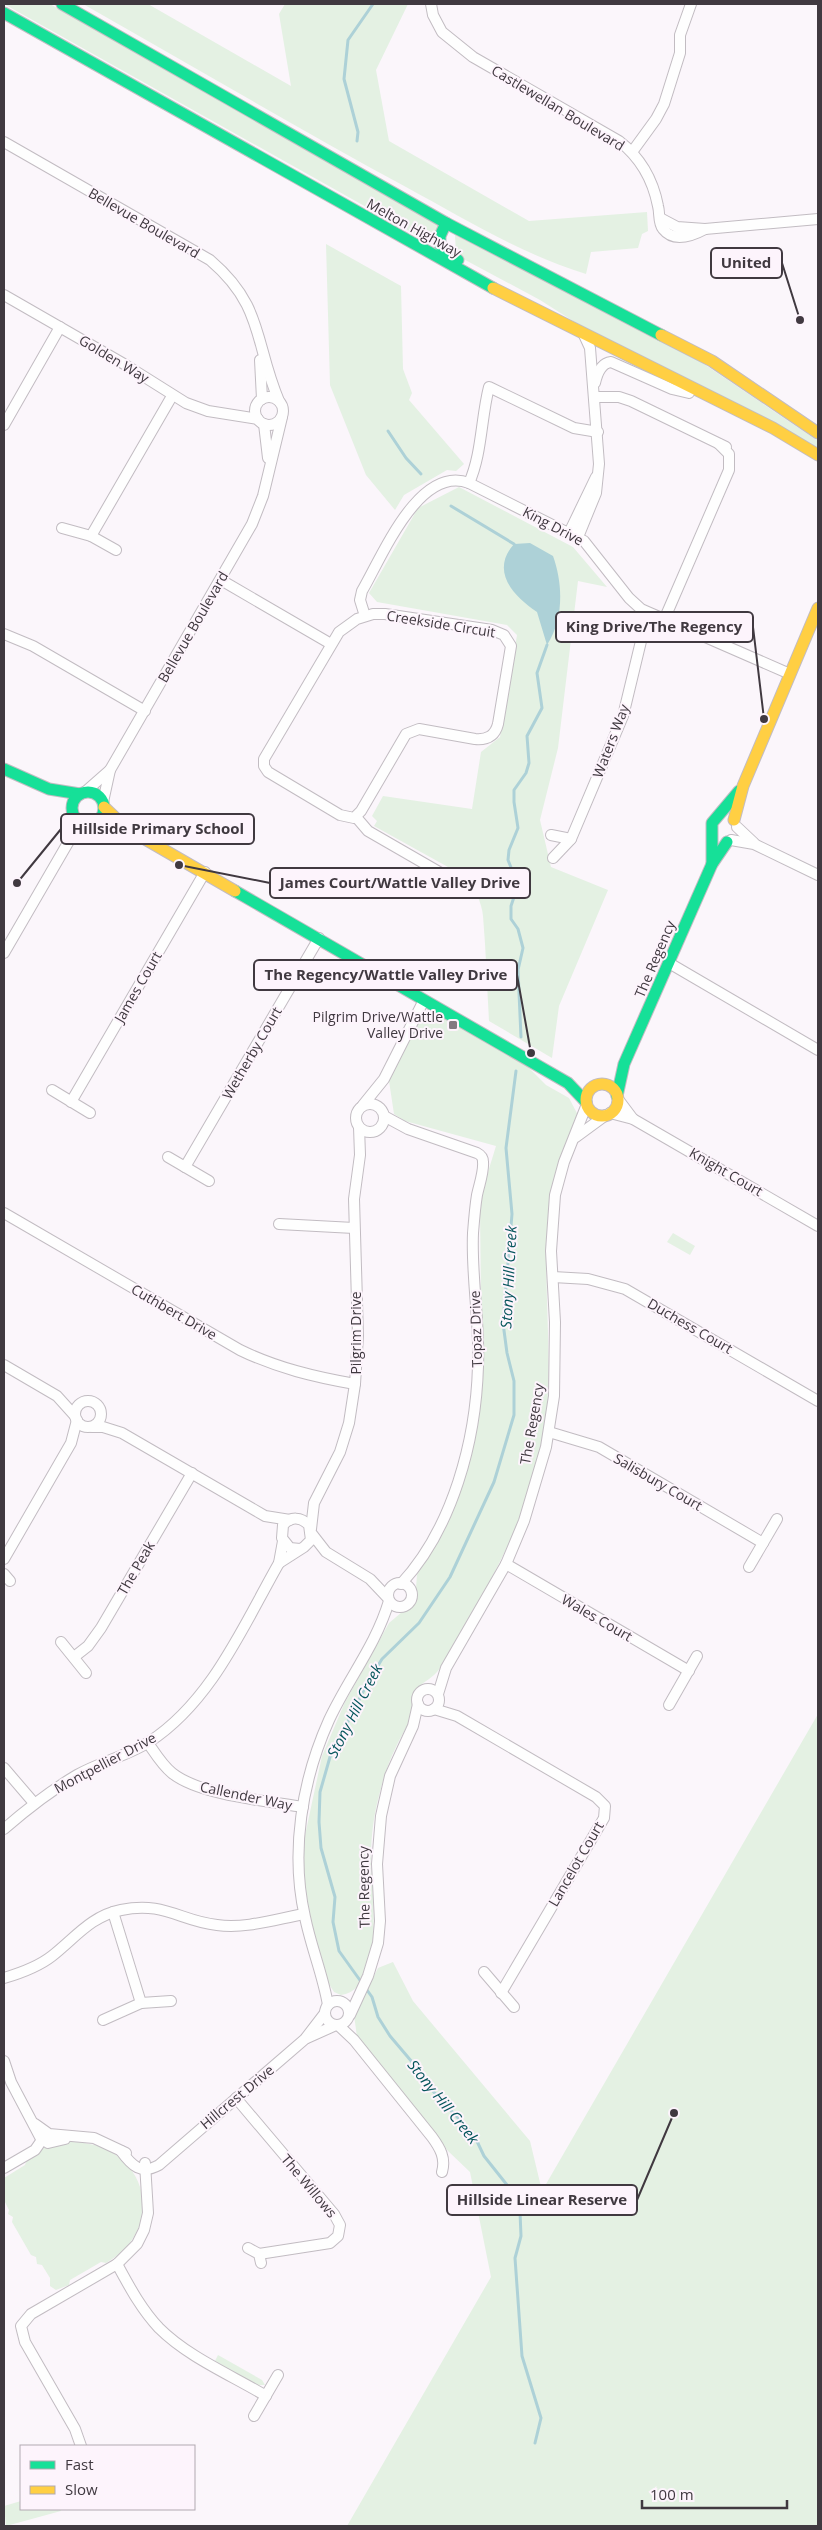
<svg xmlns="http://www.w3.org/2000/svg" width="822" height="2530" font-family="'Open Sans',sans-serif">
<rect width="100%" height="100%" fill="#fbf6fb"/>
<g fill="#e4f1e3">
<path d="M4,4H50L439,226L434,245Z"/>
<path d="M83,4H148L291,86L279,14L285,4H408L376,70L389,141L529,221L647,212L648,231L642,234L638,248L591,252L586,274C521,254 465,219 406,187C297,128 191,65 83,4Z"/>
<path d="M455,235L701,362L818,441V450L581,326L540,300L456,255Z"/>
<path d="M326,244L401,286L403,369L412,393L409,400L464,464L456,471L447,470L404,495L395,510L366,475L330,385Z"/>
<path d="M459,487L573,547L607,587L578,581L558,748L540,820L551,867L608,890L559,1006L552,1058L489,1021C487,986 486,951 483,916C482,901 471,886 473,872L467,868L457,872L374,826L377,821L372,816L383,796L472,809L481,752L500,737L517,635L507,625L377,602L369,593L418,508Z"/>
<path d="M427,1011H438L520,1059L546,1085L569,1098L579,1117C567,1141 556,1165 551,1192C538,1276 558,1362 542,1446C530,1507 501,1562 471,1616C461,1634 451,1656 437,1672C431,1679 421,1683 416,1690C410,1698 414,1709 411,1718C407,1728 400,1737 396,1747C389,1761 384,1776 380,1792C374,1813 371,1835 371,1857C371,1887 387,1989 341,1995L334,1992L329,1984L313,1938L304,1889V1840L322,1756L345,1702L389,1623L415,1601L417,1575L451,1510L478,1416L482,1386L480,1212L484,1185L496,1146L405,1121L394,1114L389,1081L420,1017Z"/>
<path d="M673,1233L695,1246L690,1255L667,1242Z"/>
<path d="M818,1714V2526H347L491,2277L470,2172L448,2151L357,2037L354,2015L378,1968L393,1962L413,2001L530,2141L542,2191Z"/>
<path d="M70,2142C145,2141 171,2226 106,2263L101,2262L70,2280L69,2285L56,2290L50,2286V2278L42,2265L37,2264L36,2257L31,2255L12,2222L13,2217L8,2214L9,2210L4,2200V2178L25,2165C30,2148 55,2145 70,2142Z"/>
<path d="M218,2355L262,2380L265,2385H255L215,2361Z"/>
<path d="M21,2501V2509H60L61,2511L6,2526L4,2506Z"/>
</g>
<path fill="#add1d7" d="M530,543L553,556C563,584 564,619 547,645L537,612C513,596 490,571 514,544Z"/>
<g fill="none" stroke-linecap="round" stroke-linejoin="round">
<g stroke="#add1d7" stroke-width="3">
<path d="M357,141L358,132L344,79L348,40L373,4"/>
<path d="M388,431L406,458L421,474"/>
<path d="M451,506L514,544"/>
<path d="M521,1037L518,970L523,948L518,929L511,919V906L518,885L508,860L509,850L518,828L514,802V790L526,773L529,763L527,736L542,708L537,673L547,645"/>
<path d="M516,1071L506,1148L512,1214L503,1323L507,1353L514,1381V1415L494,1482L450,1577L419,1623L382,1659L368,1682L330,1757L320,1792L319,1822L321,1848L335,1897L333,1922L339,1951L372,1997L378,2017L390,2036L418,2069L430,2088L474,2135L484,2156L511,2190L520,2212L521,2236L515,2258L522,2356L541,2418L535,2443"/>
</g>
<defs>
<g id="street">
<path d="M431,4L433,15L442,32L473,57L619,141C641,158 653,180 658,206C660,213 658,223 663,229C674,243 692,236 705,229"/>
<path d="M4,142L210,260C264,306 254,342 279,401"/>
<path d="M632,152L656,119L664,104L680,53V35L691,4"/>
<path d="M660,218L677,227L705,229L818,219"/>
<path d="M4,295L124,364L186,403L208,411L258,419"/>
<path d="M260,360L262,399"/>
<path d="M595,383C597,374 601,363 611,362L672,389L689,393"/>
<circle cx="269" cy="411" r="14"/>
<path d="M595,397H619L631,401L726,447"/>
<path d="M264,424L268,458"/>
<path d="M4,425L60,327"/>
<path d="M469,483C482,454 481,418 489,387L574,428L598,432"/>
<path d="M62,528L91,536"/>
<path d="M569,533L596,477"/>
<path d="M578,537L596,493L599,464L590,348L584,335"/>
<path d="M116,550L91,536L172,396"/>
<path d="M221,580L331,644"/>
<path d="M373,614H385L492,630L504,635L511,646L498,724C495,736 487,740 475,739L419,729L406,734L361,811L354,818L340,815L268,772L264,766V759L339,632L357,619Z"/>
<path d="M365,616L360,600L362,591C382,557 419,464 469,483L584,541L629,598L641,609L790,674"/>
<path d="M664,620L729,470V454L719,444"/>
<path d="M4,634L33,646L145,711"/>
<path d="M85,792L110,770L252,524L263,496L282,417"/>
<path d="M103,802L110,770"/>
<path d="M356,817L368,831L453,880L467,884"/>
<path d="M737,827L754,843"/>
<path d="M551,835L571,839"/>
<path d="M731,840L754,844L818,875"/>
<path d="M69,841L90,825"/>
<path d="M553,858L571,839L623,716L642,637L650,614"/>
<path d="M4,953L69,841L72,814"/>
<path d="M669,963L818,1050"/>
<path d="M52,1090L90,1113"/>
<path d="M618,1099L633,1119"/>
<path d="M71,1102L205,872"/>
<circle cx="370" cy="1118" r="14"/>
<path d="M363,1105L384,1079L424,1000"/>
<path d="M610,1113L633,1119L818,1226"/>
<path d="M384,1116L408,1129L477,1153C481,1155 483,1157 483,1162C484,1172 479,1185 477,1195C475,1207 474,1220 473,1233C471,1277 480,1321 478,1366C476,1440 453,1528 401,1584"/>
<path d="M576,1137L606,1115"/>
<path d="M168,1157L209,1181"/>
<path d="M185,1167L319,938"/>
<path d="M4,1213L240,1350C277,1368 315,1377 355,1384"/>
<path d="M279,1224L354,1228"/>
<path d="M553,1277L588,1279L625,1289L818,1401"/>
<path d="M4,1365L57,1396L75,1416"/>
<circle cx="88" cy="1414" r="13"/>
<path d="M92,1427H103L122,1433L265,1516L290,1520"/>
<path d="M549,1432L599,1447L763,1543"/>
<path d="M311,1529L314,1503L340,1452L349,1423L355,1384L358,1336L354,1199L360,1155L359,1127"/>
<path d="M312,1534L326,1552L370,1579L388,1598"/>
<path d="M4,1559L71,1443L77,1420"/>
<path d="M279,1563L304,1547L311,1540L309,1525C301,1517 291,1516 283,1525L282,1538L290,1548L300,1549"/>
<path d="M506,1564L689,1671"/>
<path d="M749,1567L777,1519"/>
<path d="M4,1574L10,1581"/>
<circle cx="400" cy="1595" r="12"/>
<path d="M61,1642L86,1673"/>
<path d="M74,1657L88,1646L101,1628L192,1473"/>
<circle cx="428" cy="1700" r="11"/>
<path d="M438,1694L446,1668L506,1564L524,1521L546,1447L554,1396L555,1322L551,1251L555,1195L564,1162L587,1104"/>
<path d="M669,1705L697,1656"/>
<path d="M434,1709L457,1716L596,1797L605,1806L604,1818L501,1993"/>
<path d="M148,1743C155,1753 162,1765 172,1773C199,1795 267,1801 303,1807"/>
<path d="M4,1768L34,1803"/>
<path d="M4,1829C27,1809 50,1791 77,1775C100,1762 127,1756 149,1742C212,1701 243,1626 279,1563L283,1541"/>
<path d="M113,1912L141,2003"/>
<path d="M484,1972L514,2007"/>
<path d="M4,1978C21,1973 38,1967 52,1956C75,1938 91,1916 121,1910C164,1901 180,1921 217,1925C246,1929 276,1919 304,1914"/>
<circle cx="337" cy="2013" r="12"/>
<path d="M328,2005C323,1975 311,1947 305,1917C290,1852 302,1780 329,1720C348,1679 376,1645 389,1601"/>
<path d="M350,2015L368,1976L378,1943L380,1921L377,1864L381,1816L390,1776L413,1726L418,1704"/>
<path d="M103,2020L141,2003L171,2001"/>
<path d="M338,2025L354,2040L432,2137C440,2148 446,2158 442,2172"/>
<path d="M307,2038L336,2025"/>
<path d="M4,2061L11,2082L40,2137L48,2143L65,2139"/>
<path d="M236,2098L334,2214L340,2225L338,2236L330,2243L259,2254"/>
<path d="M35,2124L49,2134L94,2138L126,2153"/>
<path d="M121,2151C132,2166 141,2175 159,2165L305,2039L325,2013"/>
<path d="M4,2168L35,2150L46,2134"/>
<path d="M248,2248L259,2254L261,2263"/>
<path d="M117,2264C129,2286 141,2309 159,2328C188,2357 231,2375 266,2396"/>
<path d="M254,2416L278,2375"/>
<path d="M81,2446L75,2429L25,2342L21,2326L31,2314L117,2264L137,2244L144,2230L148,2213L145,2163"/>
</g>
<g id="fast">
<path d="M62,4L446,223L661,335"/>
<path d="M4,13L493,288"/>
<path d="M446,223L440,236V245L446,253L458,260"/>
<path d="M4,769L49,789L80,794"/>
<circle cx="88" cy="808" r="16"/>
<path d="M712,864V823L739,791"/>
<path d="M235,891L568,1083L586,1102"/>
<path d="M617,1096L624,1064L712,864L727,842"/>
</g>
<g id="slow">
<path d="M493,288L773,428L818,455"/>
<path d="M661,335L712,361L818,433"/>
<path d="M104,807L126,828L235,891"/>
<path d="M734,820L743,786L818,608"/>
<circle cx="602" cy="1100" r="16"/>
</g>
</defs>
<use href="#street" stroke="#c2bcc2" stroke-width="12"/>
<use href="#fast" stroke="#c2bcc2" stroke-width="13"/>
<use href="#slow" stroke="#c2bcc2" stroke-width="13"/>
<use href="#street" stroke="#fefefe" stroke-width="10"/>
<use href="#fast" stroke="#16e098" stroke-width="11"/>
<use href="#slow" stroke="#ffcf43" stroke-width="11"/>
</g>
<rect fill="#817b81" stroke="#fdf4fc" stroke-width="2" x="448" y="1020" width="10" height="10" rx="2.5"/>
<g text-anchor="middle" stroke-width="4" stroke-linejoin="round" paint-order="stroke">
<g font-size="14" fill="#403940" stroke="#fdf4fc">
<text transform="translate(558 108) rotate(31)" y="5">Castlewellan Boulevard</text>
<text transform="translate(144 223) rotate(30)" y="5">Bellevue Boulevard</text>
<text transform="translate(414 228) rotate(29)" y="5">Melton Highway</text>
<text transform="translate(114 359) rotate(31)" y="5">Golden Way</text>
<text transform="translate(553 526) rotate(28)" y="5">King Drive</text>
<text transform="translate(441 624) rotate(9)" y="5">Creekside Circuit</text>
<text transform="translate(193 627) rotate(-60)" y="5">Bellevue Boulevard</text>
<text transform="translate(611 741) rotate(-69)" y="5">Waters Way</text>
<text transform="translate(655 959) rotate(-67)" y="5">The Regency</text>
<text transform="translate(138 987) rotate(-60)" y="5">James Court</text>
<text transform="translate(252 1053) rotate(-60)" y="5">Wetherby Court</text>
<text transform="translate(726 1172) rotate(30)" y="5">Knight Court</text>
<text transform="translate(174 1312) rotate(30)" y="5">Cuthbert Drive</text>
<text transform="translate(690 1326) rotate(30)" y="5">Duchess Court</text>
<text transform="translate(476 1329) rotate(-92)" y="5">Topaz Drive</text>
<text transform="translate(356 1333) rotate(-90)" y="5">Pilgrim Drive</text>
<text transform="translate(532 1424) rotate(-80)" y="5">The Regency</text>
<text transform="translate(658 1482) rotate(30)" y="5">Salisbury Court</text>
<text transform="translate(136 1568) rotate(-60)" y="5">The Peak</text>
<text transform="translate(597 1618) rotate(30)" y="5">Wales Court</text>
<text transform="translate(105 1763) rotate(-28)" y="5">Montpellier Drive</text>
<text transform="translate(246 1796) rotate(12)" y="5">Callender Way</text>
<text transform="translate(576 1864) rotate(-60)" y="5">Lancelot Court</text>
<text transform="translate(364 1887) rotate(-91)" y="5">The Regency</text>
<text transform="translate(237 2097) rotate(-40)" y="5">Hillcrest Drive</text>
<text transform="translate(309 2186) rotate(50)" y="5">The Willows</text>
</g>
<g font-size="14" fill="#403940" stroke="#fdf4fc" text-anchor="end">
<text x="443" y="1022">Pilgrim Drive/Wattle<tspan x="443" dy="16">Valley Drive</tspan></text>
</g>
<g font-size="15" font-style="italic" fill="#06565c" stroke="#fdf4fc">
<text transform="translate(509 1277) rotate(-87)" y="5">Stony Hill Creek</text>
<text transform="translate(355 1711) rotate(-63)" y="5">Stony Hill Creek</text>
<text transform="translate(443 2102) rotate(51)" y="5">Stony Hill Creek</text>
</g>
</g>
<path fill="none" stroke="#403940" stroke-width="2" d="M800 320L782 263M764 719L753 627M17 883L61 829M179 865L270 883M531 1053L517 975M674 2113L637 2200"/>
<g fill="#403940" stroke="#fdf4fc" stroke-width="2">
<circle cx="800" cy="320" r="5"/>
<circle cx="764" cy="719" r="5"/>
<circle cx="17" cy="883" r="5"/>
<circle cx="179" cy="865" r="5"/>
<circle cx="531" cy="1053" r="5"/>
<circle cx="674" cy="2113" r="5"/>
</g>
<g fill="#fdf4fc" stroke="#403940" stroke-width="2">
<rect x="711" y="248" width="71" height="30" rx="5"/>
<rect x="556" y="612" width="197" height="30" rx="5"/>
<rect x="61" y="814" width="193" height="30" rx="5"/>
<rect x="270" y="868" width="260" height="30" rx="5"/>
<rect x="254" y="960" width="263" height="30" rx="5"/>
<rect x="447" y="2185" width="190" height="30" rx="5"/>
</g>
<g font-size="15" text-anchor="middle" font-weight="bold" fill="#403940">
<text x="746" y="268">United</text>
<text x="654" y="632">King Drive/The Regency</text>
<text x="158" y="834">Hillside Primary School</text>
<text x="400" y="888">James Court/Wattle Valley Drive</text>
<text x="386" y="980">The Regency/Wattle Valley Drive</text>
<text x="542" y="2205">Hillside Linear Reserve</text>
</g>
<rect width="822" height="2530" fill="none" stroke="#403940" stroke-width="10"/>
<rect x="20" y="2445" width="175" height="65" fill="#fdf4fc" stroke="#b1a9b1"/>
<rect x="30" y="2461" width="25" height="8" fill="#16e098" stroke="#b1a9b1"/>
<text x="65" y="2470" font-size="15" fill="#403940">Fast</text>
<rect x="30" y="2486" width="25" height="8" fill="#ffcf43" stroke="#b1a9b1"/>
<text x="65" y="2495" font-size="15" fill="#403940">Slow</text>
<path d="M642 2500v8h145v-8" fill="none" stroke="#403940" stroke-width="2.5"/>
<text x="650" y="2500" font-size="15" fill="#403940" stroke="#fdf4fc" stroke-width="4" paint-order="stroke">100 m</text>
</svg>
